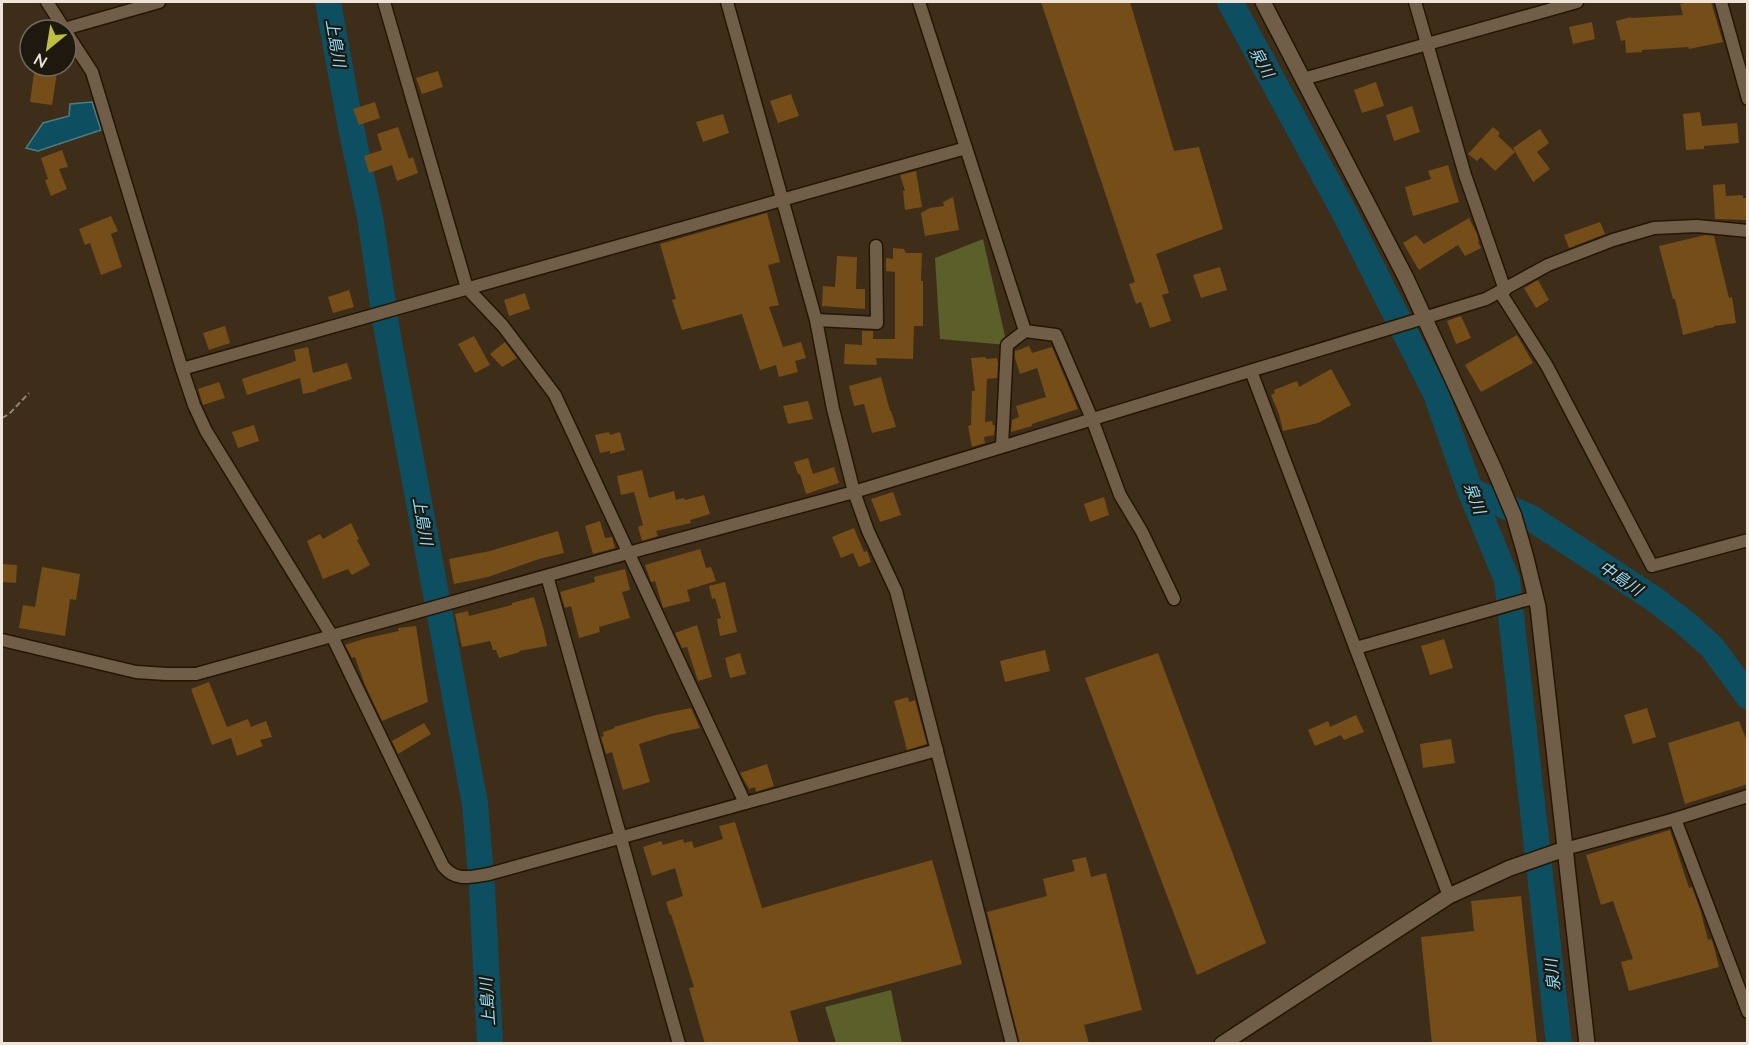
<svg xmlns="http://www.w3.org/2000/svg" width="1749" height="1045" font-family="Lato,'Noto Sans JP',sans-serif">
<rect width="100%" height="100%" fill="#3e2e19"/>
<g fill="#5b5f29">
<path d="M983,239L1007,345L940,339L935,258Z"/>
<path d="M891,990L902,1043H836L825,1007Z"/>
</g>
<path fill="#0d4e61" stroke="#507b85" stroke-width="1.5" d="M92,102L101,130L38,151L26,148L43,123L69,116L70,104Z"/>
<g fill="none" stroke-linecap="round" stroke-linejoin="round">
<g stroke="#0d4e61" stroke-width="26">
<path d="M328,2L350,123L370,217L387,331L475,804L482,888L490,1044"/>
<path d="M1230,2L1342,208L1436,394L1470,490L1507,580L1559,1044"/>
<path d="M1470,490L1531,518L1654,599L1684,622L1712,647L1748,696"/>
</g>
</g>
<g fill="#754d19">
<path d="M1041,2H1130L1174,151L1199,147L1223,229L1156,254L1169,293L1162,295L1171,321L1150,328L1141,302L1136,304L1129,284L1135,282Z"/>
<path d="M1690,2H1711L1723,42L1689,49L1688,47L1642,50V52L1626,53L1625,40L1621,41L1616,21L1631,17V18L1683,15L1680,4Z"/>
<path d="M1592,22L1595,39L1573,44L1569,27Z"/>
<path d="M35,66H58L52,105L30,102Z"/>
<path d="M438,71L443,87L422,94L416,78Z"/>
<path d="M1376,82L1384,106L1362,113L1354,90Z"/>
<path d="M791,94L799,116L778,123L770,101Z"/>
<path d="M375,102L380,118L359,125L353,109Z"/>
<path d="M1412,106L1420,132L1394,141L1386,115Z"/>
<path d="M1700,112L1702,126L1737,123L1739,143L1704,146V149L1686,150L1683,114Z"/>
<path d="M723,114L729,133L703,142L696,122Z"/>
<path d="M398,127L409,159L413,157L418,173L397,181L392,165L369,173L364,156L382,150L377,134Z"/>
<path d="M1493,127L1500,133L1498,136L1515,152L1495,171L1481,157L1477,161L1468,154Z"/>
<path d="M1540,129L1549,143L1537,152L1550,169L1533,182L1513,148Z"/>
<path d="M62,150L68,167L59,169L67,189L51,196L45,180L48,179L41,158Z"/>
<path d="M1448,165L1459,202L1413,216L1405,187L1431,179L1428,171Z"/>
<path d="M916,171L922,207L905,210L903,191H905L900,175Z"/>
<path d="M1725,184L1726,196L1743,195V198H1748V220L1715,219L1713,185Z"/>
<path d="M953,197L959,230L925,236L921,213L930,208L944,206L943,202Z"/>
<path d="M767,213L780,262L768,265L779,305L769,307L783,347L801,342L806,358L795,361L798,372L779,377L776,365L760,370L742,314L682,330L672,300L676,299L660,244Z"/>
<path d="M111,216L118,231L111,234L122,267L101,275L90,243L85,245L79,229Z"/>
<path d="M1469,218L1477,234L1479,241L1478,242L1481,248L1465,256L1458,245L1419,270L1403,243L1416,235L1424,244Z"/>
<path d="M1600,222L1605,234L1569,248L1564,235Z"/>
<path d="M1705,235L1714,236L1729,298L1732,297L1736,323L1714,326V327L1683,335L1675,299H1673L1659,246Z"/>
<path d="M893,248L904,249L906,253H922L921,281H923V326H914L913,359L876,358L877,365L844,364L845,344L862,345V331H873V339H895V272L886,271V258L893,259Z"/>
<path d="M837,256L857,257L856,289H865V309L822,306L823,286L835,287Z"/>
<path d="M1220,267L1227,290L1201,298L1193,275Z"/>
<path d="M1538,280L1549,300L1536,308L1524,288Z"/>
<path d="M349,290L354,307L333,313L328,297Z"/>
<path d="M525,293L530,309L509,316L504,300Z"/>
<path d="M1461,316L1471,338L1456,344L1447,321Z"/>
<path d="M225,326L230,343L209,350L203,333Z"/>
<path d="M1517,335L1533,363L1481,392L1465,365Z"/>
<path d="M474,336L490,365L475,373L458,344Z"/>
<path d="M505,342L517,358L502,367L490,354Z"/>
<path d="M1029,346L1032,353L1052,347L1078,409L1032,424V426L1011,432L1012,420L1019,417L1016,406L1046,397L1037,368L1020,374L1015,358V351Z"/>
<path d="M308,347L313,373L347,363L352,379L316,390L317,391L303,394L300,378L247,395L242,379L296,361L294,350Z"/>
<path d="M985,357L987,359L997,358L998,364L997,378L987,379L985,422L992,421L993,425H995L994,435L984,437L985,443L972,447L968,426L971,425L972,391H975L971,358Z"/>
<path d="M1331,369L1351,405L1318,423L1283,431L1279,414L1271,395L1275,393L1274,390L1297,381L1299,387Z"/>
<path d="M881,377L890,411H891L896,427L872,433L864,404L854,406L849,386Z"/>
<path d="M219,382L225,398L203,405L198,389Z"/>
<path d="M808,401L813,419L788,424L783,406Z"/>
<path d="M254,425L259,441L238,448L232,432Z"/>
<path d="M609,432L610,435L620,432L625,450L610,454V451L600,453L595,435Z"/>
<path d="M808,458L813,474L834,467L839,483L806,494L800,474H798L794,462Z"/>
<path d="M642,470L649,498L674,491L676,500L684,498L685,500L704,495L710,514L690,520L691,523L656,531L658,536L642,541L638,527L643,525L634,492L621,495L617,476Z"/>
<path d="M893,492L901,515L880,522L871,499Z"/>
<path d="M1104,497L1109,515L1090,522L1084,504Z"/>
<path d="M600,521L605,538L612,537L615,548L593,554L585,526Z"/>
<path d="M351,523L359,539L357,540L370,565L352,575L348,569L323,579L307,541L320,534L323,539Z"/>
<path d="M854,528L864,552L867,551L871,562L859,567L853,553L841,558L832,537Z"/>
<path d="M558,531L564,553L539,559L488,577L454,584L449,559L490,551Z"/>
<path d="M700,549L706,568L711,567L716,581L687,590L690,601L663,608L655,581L651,582L645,565Z"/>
<path d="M2,564L17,565L16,583L2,582Z"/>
<path d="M42,567L80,574L76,600L70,599L65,636L19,628L23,605L35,607Z"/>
<path d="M625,569L630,590L622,592L630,618L599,627L600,632L579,638L571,606L565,608L560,592L595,582L594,577Z"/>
<path d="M725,582L737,632L720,636L717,619L721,618L715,598L712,599L709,586Z"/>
<path d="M534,597L544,631L547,646L519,651L520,652L499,658L496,650H493L490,641L462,647L455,614L468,611L469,616L512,605V603Z"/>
<path d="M697,625L712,677L698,681L687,647L682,648L675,633Z"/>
<path d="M416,626L428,702L382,721L365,685L355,657L352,658L345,645L363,639L399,631L398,628Z"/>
<path d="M1444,639L1453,668L1430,675L1421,646Z"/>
<path d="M1045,650L1050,671L1005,682L1000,661Z"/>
<path d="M740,653L746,674L730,678L725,658Z"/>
<path d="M1158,653L1266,943L1197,975L1085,678Z"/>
<path d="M209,682L227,727L248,719L251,727L266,721L272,737L260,740L263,746L237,756L231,738L212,745L191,689Z"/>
<path d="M908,697L909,702L915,700L927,744L907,750L894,701Z"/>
<path d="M691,708L700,728L671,734L639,744L650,782L623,790L612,752L606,754L601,737L604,736L603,732L615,728L614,727L656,715Z"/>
<path d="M1647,708L1656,737L1633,744L1624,715Z"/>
<path d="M1356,715L1364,732L1344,740L1341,735L1315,746L1308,730L1328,721L1330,727Z"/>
<path d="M1739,721L1748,744V784L1685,804L1668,743Z"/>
<path d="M424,723L431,734L398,754L392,741Z"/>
<path d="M1451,739L1455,763L1423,768L1420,744Z"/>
<path d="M767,764L774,786L756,792L755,787L749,789L740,773Z"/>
<path d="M735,822L762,908L932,860L962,964L790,1011L799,1044H705L689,988L694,987L671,914L670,915L666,902L683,896L675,868L652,876L643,847L661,841L663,845L683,839L684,843L692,841L694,848L723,839L719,826Z"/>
<path d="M1670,830L1689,888L1692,887L1700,909L1708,940L1711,939L1713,943L1719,967L1629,991L1621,962L1633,959L1613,901L1601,905L1586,855Z"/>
<path d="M1086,857L1091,877L1106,873L1142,1010L1084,1025L1089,1044H1020L987,912L1047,896L1043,879L1075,871L1072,860Z"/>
<path d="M1521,896L1537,1044H1432L1421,937L1474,931L1471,901Z"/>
</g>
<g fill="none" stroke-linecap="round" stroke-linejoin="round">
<defs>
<g id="minor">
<path d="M47,2L65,30"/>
<path d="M384,2L467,288L503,326L555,395L745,803"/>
<path d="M727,2L816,320L833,409L854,492L868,531L896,591L1012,1044"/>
<path d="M919,2L1025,331L1056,335L1092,419L1120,495L1142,532L1174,599"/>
<path d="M1415,2L1465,175L1505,290"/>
<path d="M1721,2L1748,99"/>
<path d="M64,29L159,2"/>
<path d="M66,32L92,72L182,369L194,405L206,431L332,636L443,866C456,882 470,877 489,874L937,750"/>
<path d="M1303,79L1577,2"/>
<path d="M1500,292L1547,366L1652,566L1748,540"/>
<path d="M816,320L877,323L876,246"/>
<path d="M182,369L966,148"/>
<path d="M1251,371L1449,896"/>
<path d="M1002,446L1007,345L1025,331"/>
<path d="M547,576L679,1044"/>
<path d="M2,640L136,672L166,674H196L628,553L854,492L1486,299L1548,265L1613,240L1654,228L1697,226L1748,231"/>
<path d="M1356,648L1536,597"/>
<path d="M1675,819L1748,1012"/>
<path d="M1565,849L1675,819L1748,796"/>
</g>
<g id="tertiary">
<path d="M1263,2L1406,278L1495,471L1514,516L1525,554L1538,607L1587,1044"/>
<path d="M1222,1044L1449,896L1510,868L1565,849"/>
</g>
</defs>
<use href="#minor" stroke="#241603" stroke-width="15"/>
<use href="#tertiary" stroke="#241603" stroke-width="18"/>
<path stroke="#918373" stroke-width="2" stroke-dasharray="6 3" stroke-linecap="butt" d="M2,418L9,414L29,393"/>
<use href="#minor" stroke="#705e48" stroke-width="12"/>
<use href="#tertiary" stroke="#705e48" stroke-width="15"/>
</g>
<g text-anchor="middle" stroke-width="4.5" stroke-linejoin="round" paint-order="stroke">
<g font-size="16" font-style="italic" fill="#8adffd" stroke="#1f180f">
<text transform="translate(336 43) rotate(80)" y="6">上島川</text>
<text transform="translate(1262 62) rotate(61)" y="6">泉川</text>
<text transform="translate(1475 498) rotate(69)" y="6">泉川</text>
<text transform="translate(423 521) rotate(80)" y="6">上島川</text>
<text transform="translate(1621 578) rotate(34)" y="6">中島川</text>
<text transform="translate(1552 975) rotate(-96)" y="6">泉川</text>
<text transform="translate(487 1002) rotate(-94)" y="6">上島川</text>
</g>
</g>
<rect width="1749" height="1045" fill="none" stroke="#eee4d8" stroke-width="6"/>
<g transform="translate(48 48) rotate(210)"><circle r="28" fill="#1f180f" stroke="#726a5f" stroke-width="1.5"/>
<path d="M0-4.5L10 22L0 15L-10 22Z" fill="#bebf42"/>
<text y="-9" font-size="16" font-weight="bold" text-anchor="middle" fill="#eee4d8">N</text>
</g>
</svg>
